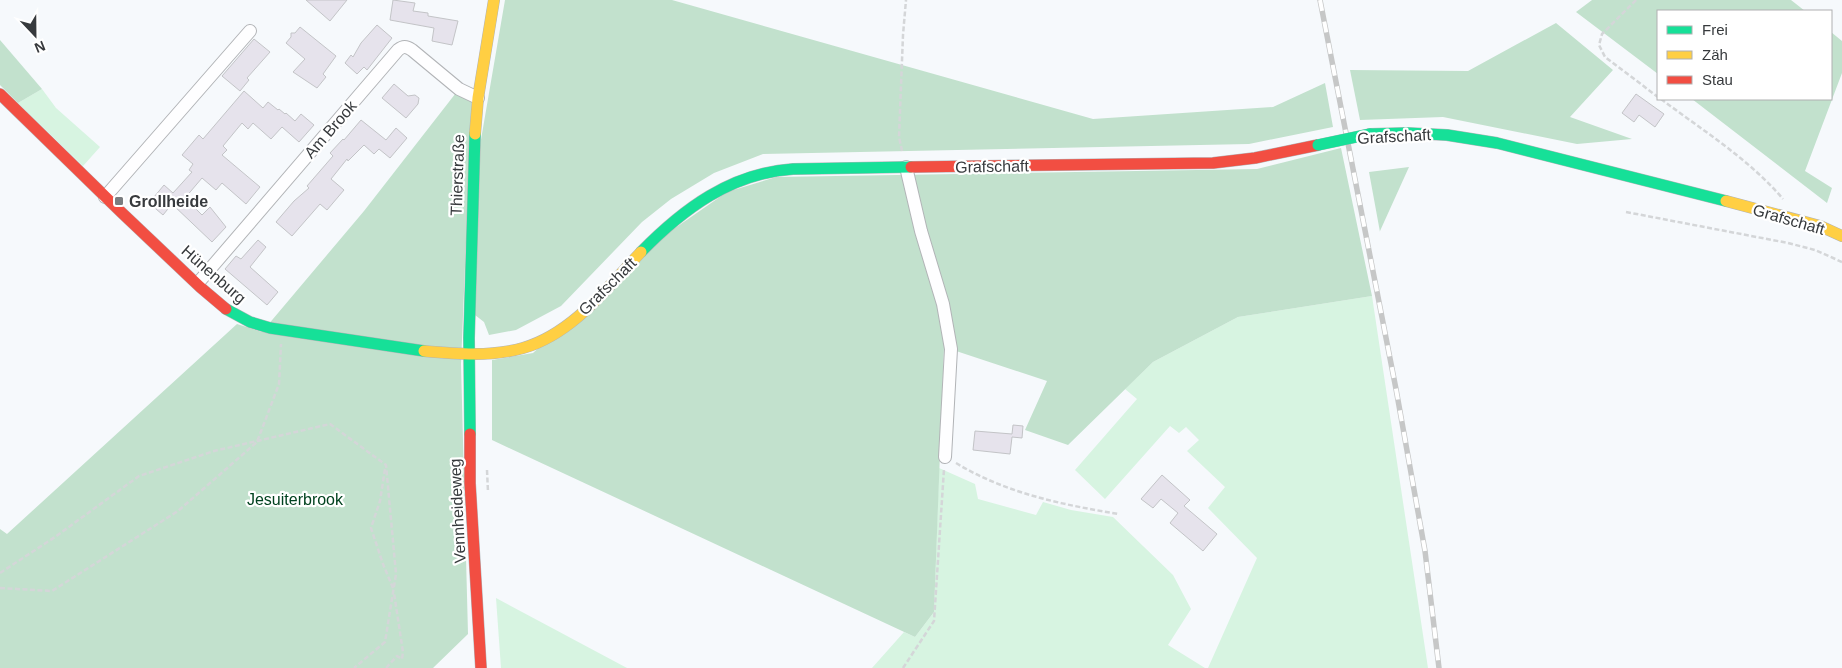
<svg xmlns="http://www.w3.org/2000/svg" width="1842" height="668" font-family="Helvetica,sans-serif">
<rect width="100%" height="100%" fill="#f6f9fc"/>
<g fill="#d7f4e1">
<path d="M42,89L56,108L100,147L83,166L18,103Z"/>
<path d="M1372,296L1428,668H1208L1257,558L1208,508L1225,487L1187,451L1199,440L1186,427L1179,433L1170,426L1105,499L1075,470L1137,399L1125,389L1153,362L1238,317Z"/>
<path d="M939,468L975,484L978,499L1036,515L1043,502L1071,510L1113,517L1173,575L1191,609L1168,645L1205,668H872L904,632L915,637L934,612Z"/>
<path d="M496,598L627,668H501Z"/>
</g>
<g fill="#c2e1cd">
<path d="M505,0H672L1093,119L1273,107L1325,83L1333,127L1249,144L763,154L714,173L671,199L642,222L561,306L516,330L489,335L484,322L475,315L478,157Z"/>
<path d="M1592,0H1791L1805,11H1658V74L1576,12Z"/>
<path d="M1556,23L1613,70L1570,117L1632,139L1577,144L1443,117L1360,120L1350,70L1468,71Z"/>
<path d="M1831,32L1842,41V73L1805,171L1832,188L1827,203L1692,99H1831Z"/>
<path d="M0,40L42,89L18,103L0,85Z"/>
<path d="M459,89L472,96L461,364L468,634L433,668H0V529L7,534L237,324L262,332L364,211Z"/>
<path d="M1341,148L1372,296L1238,317L1153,362L1068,445L1025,430L1047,381L944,347L934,612L915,637L492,440V360L533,353L665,235L727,192L776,177L1257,169Z"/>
<path d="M1409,167L1380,231V232L1369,172Z"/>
</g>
<g fill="#e6e3ec" stroke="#c3c4c7">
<path d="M306,0H347L330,21Z"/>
<path d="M393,0L415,3L413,11L428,13V16L458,21L452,45L432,41L434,28L390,20Z"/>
<path d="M377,25L392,38L367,70L364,67L357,74L345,63L351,55L353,57L361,43Z"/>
<path d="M300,27L336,56L323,74L326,77L317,88L293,72L305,59L286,43L291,37V33H295Z"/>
<path d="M254,39L270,52L247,78L249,80L240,91L222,76Z"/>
<path d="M394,84L408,96L415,95L419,98L418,104L406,118L382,98Z"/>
<path d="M244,91L263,108L268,102L278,110L279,109L285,114L286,113L295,121L301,114L314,125L299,142L282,127L271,139L253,123L248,129L242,123L223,146L227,150L222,155L260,187L246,204L222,183L216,190L202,178L185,198L202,215L210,207L226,227L212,242L172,204L163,215L149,203L164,185L173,193L192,172L189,170L193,164L182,155L199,135L203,139Z"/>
<path d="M1636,94L1664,114L1655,127L1639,115L1634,122L1622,113Z"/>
<path d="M361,120L386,140L396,128L407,138L390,158L379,149L374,154L364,145L348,161L347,159L331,179L344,190L327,210L320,204L292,236L276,222L294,201L309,188L307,186L333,156L330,153L343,139L344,140Z"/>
<path d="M258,240L266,247L250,267L278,292L267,305L225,269L236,256L241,259Z"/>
<path d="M1013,425L1023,426L1022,438L1012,437L1010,454L973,450L975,431L1012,434Z"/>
<path d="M1162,475L1190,500L1184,506L1217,534L1203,551L1170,523L1178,513L1161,499L1153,508L1141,499Z"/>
</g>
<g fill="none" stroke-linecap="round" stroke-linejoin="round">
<defs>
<g id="street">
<path d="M906,167L921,231L943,304L951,349L945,457"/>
<path d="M105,197L250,31"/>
<path d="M198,283L398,50C403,46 406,46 412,50L459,89L478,98"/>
</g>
<g id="fast">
<path d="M1370,134L1407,133L1447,135L1497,143L1726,201"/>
<path d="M641,252C683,209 731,173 793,169L911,167"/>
<path d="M226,309L250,322L270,328L424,351"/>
<path d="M470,434L469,338L475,134"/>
</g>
<g id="slow">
<path d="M475,134L478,98L494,0"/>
<path d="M1726,201L1820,226L1842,236"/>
<path d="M424,351C456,354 491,357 523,348C572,334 607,288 641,252"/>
</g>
<g id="jam">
<path d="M0,94L121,212L200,287L226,309"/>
<path d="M911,167L1213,163L1255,158L1318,145"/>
<path d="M470,434V483L481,668"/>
</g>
</defs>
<use href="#street" stroke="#b2b4b7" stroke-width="14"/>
<use href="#fast" stroke="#b2b4b7" stroke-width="12"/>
<use href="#slow" stroke="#b2b4b7" stroke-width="12"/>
<use href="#jam" stroke="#b2b4b7" stroke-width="12"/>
<g stroke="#d4d6d8" stroke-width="2.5" stroke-dasharray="5 2.5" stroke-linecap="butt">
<path d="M1636,0L1602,34L1599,45L1605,57L1658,97"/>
<path d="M1661,99C1702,130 1749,159 1783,199"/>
<path d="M902,151L899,137L903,35L906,0"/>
<path d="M1626,212L1788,243L1815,250L1842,262"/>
<path d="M956,463C1005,493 1063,505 1119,514"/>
<path d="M385,469L380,501L371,528L383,564L393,588"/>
<path d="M487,470L488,492"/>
<path d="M0,573L55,537L139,476L214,451L330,424L386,465L396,574L385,642L354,668"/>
<path d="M0,588L52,591L178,511L257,442L279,384L281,344"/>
<path d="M386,668L397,656L402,659L403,652L394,593"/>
<path d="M903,668L934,621L944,469"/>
</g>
<use href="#street" stroke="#fefeff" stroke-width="12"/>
<use href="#fast" stroke="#16e098" stroke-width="11"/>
<use href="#slow" stroke="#ffcf43" stroke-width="11"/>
<use href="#jam" stroke="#f24e42" stroke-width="11"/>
<defs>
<path id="rail" d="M1320,0L1396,389L1425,551L1439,668"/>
</defs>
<use href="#rail" stroke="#c6c7c7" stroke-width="5.5"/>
<use href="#rail" stroke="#fff" stroke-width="4" stroke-dasharray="11" stroke-linecap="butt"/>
<defs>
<path id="fast-bridge" d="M1318,145L1370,134"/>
</defs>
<use href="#fast-bridge" stroke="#b2b4b7" stroke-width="12" stroke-linecap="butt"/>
<use href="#fast-bridge" stroke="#16e098" stroke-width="11"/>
</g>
<rect fill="#7a7d80" stroke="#fff" stroke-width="2" x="114" y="196" width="10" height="10" rx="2.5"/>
<g text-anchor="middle" stroke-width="4.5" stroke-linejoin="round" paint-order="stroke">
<g font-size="16" fill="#373a3d" stroke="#fff">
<text transform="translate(330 129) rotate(-49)" y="6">Am Brook</text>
<text transform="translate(1394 136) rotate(-3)" y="6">Grafschaft</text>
<text transform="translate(992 166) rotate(-1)" y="6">Grafschaft</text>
<text transform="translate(457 175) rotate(-88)" y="6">Thierstraße</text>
<text transform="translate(1789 219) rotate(16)" y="6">Grafschaft</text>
<text transform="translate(214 274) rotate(41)" y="6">Hünenburg</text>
<text transform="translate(607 286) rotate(-45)" y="6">Grafschaft</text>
<text transform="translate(457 511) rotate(-93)" y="6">Vennheideweg</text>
</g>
<g font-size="16" font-weight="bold" fill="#373a3d" stroke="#fff" text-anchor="start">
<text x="129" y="207">Grollheide</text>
</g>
<g font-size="16" fill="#00421f" stroke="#fff">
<text x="295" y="505">Jesuiterbrook</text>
</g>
</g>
<rect x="1657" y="10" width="175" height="90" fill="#ffffff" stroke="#afb0b1"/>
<rect x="1667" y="26" width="25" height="8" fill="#16e098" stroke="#afb0b1"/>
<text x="1702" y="35" font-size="15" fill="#373a3d">Frei</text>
<rect x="1667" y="51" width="25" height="8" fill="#ffcf43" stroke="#afb0b1"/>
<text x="1702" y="60" font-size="15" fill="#373a3d">Zäh</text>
<rect x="1667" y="76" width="25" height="8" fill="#f24e42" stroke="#afb0b1"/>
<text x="1702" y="85" font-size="15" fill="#373a3d">Stau</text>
<g transform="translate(35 35) rotate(158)" stroke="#ffffff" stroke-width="4" paint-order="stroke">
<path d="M0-4L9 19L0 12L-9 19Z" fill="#373a3d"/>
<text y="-8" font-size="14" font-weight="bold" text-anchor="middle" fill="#373a3d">N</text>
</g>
</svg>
